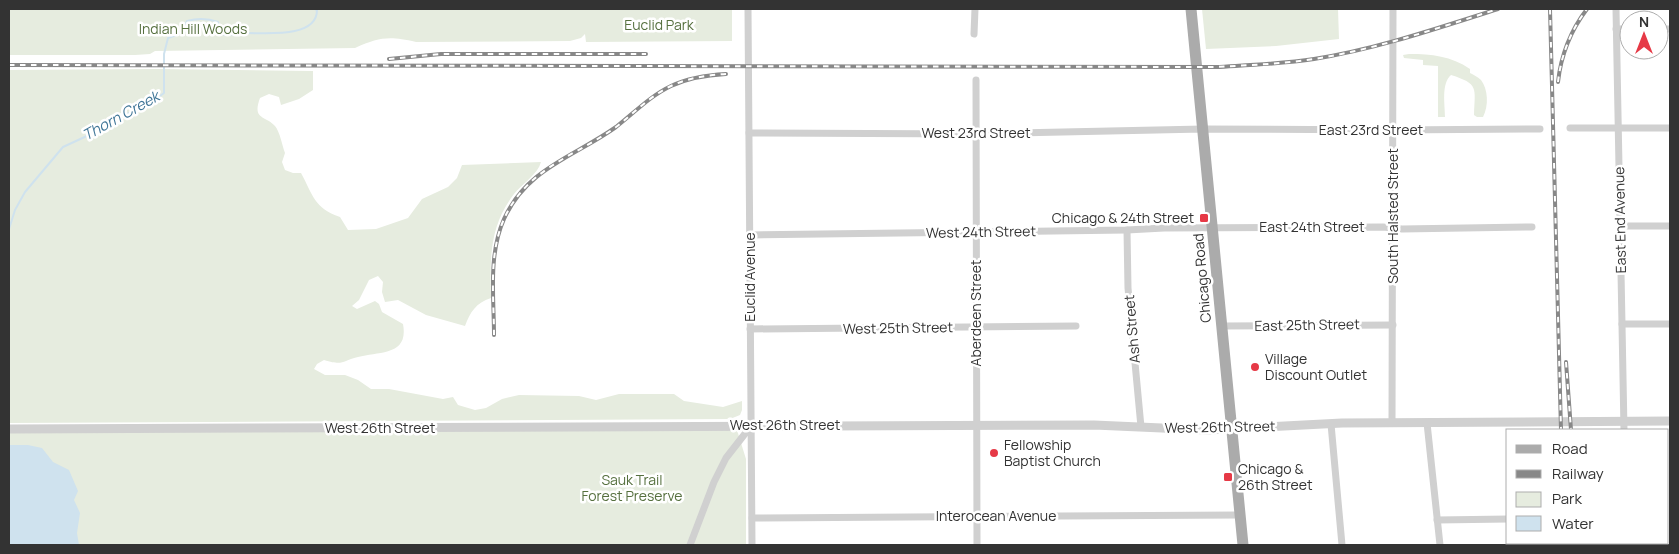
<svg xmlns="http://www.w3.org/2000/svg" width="1679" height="554" font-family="Manrope,sans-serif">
<rect width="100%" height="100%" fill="#fff"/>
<g fill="#e6ecdf">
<path d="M9,9H732V41L586,42L585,34L581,38L570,41L416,42C389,36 380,37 355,48L155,51L150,54L135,55H9Z"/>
<path d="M1202,9H1338L1339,39L1276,46L1206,49Z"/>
<path d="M1409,54C1432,54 1451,56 1470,69V73C1474,75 1478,77 1481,80C1488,89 1489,106 1483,117H1477L1474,115C1475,87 1479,84 1451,75C1441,84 1445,104 1445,117H1438V66L1423,65V60L1404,58L1403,55Z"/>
<path d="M158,69L313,71V90L299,99L281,105L279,97L269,94L260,98C252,120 265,115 275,126C280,132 282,145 285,153L282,162L285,170L293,173H301C313,195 314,208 340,217L348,230L376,229L408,218L422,199L448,187L457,178L462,165L541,162C538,174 522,184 514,194C489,227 490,259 491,298C476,303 470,312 465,326L426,315L398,300L385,302L382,292L383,282L378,276L369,280L359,300L352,306L357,309L375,301L379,304L382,312L403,324C409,356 379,351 358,357C341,361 344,366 324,360L317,364L314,369L325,375H345L358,380L371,389H389L443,399L453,397L458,405L475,410L486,408L502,399L519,395L579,396L596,400L619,394H674L684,401L723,407L742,401V410L740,415L730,419L9,423V70Z"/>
<path d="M737,430L746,459V545H9V432Z"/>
</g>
<path fill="#cfe2ee" d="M9,445H28L42,448L53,462L69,470L78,491L74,500L80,513L77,533L79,545H9Z"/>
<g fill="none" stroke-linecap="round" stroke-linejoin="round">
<path stroke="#cfe2ee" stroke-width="2" d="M9,229L15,210L25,192L63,147L102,129L121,117L152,102L164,93V54L168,38L182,33L187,21C198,18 207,18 218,22L220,30L224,35C232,35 240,33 247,33C267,33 317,38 317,10L315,9"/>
<g stroke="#d0d0d0" stroke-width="7">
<path d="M748,9L752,545"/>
<path d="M1616,9L1624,430"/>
<path d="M1616,29H1629"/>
<path d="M1659,29H1670"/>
<path d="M974,34L975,9"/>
<path d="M976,80L977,545"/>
<path d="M1570,128H1670"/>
<path d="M749,133L976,134L1203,129L1393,130L1540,129"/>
<path d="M1620,226H1670"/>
<path d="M1127,230L1128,288L1141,427"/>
<path d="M750,235L1127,230L1164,228L1383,227L1402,229L1532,227"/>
<path d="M1622,324H1670"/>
<path d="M1222,326L1393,325"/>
<path d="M750,329L1076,326"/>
<path d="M1392,423L1393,9"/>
<path d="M1427,423L1440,545"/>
<path d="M1331,424L1342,545"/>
<path d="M752,518L1239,515"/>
<path d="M1437,520L1508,519"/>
<path d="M1626,543V545"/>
<path d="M690,545L714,482L726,458L751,426"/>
</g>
<path stroke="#d0d0d0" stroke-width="9" d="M9,429L1094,425L1207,430L1342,423L1670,421"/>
<path stroke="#ababab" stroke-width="11" d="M1191,9L1243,545"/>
<defs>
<g id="rail">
<path d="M1550,9L1561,430"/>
<path d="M389,59L441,54H646"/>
<path d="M9,65L1216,67C1249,65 1282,64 1314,59C1377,49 1438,28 1498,9"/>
<path d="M1558,82C1561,55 1571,30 1587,9"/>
<path d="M494,335C494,298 488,255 504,219C527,168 574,157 616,127C634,113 650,96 671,86C688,78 707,75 726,74"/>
<path d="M1566,362L1571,430"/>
<path d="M1563,543L1564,545"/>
<path d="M1587,543V545"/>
<path d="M1597,543L1598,545"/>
<path d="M1574,545V543"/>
</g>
</defs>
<use href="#rail" stroke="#888" stroke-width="4"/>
<use href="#rail" stroke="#fff" stroke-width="2" stroke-dasharray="5.5" stroke-linecap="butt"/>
</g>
<g fill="#e63946" stroke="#fff" stroke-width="2">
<rect x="1199" y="213" width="10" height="10" rx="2.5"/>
<circle cx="1255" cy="367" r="5"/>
<circle cx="994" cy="453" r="5"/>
<rect x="1223" y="472" width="10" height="10" rx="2.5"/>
</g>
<g text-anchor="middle" stroke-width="5" stroke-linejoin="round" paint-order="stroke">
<g font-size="14" fill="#56703f" stroke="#fff">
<text x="659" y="30">Euclid Park</text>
<text x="193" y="34">Indian Hill Woods</text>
<text x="632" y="485">Sauk Trail<tspan x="632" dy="16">Forest Preserve</tspan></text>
</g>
<g font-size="14" fill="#333" stroke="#fff">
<text x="1371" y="135">East 23rd Street</text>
<text x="976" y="138">West 23rd Street</text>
<text transform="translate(1393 216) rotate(-90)" y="5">South Halsted Street</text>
<text transform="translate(1620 220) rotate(-91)" y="5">East End Avenue</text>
<text x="1312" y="232">East 24th Street</text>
<text transform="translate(981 232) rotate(-1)" y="5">West 24th Street</text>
<text transform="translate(750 277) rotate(-90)" y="5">Euclid Avenue</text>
<text transform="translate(1202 278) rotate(-95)" y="5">Chicago Road</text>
<text transform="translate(976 313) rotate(-90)" y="5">Aberdeen Street</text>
<text transform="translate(1307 325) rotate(-1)" y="5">East 25th Street</text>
<text transform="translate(898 328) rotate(-1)" y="5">West 25th Street</text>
<text transform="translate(1132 329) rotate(-95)" y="5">Ash Street</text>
<text x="785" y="430">West 26th Street</text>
<text transform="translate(1220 427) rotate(-1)" y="5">West 26th Street</text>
<text x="380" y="433">West 26th Street</text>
<text x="996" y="521">Interocean Avenue</text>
</g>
<g font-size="14" fill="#333" stroke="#fff" text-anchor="start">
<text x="1194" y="223" text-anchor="end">Chicago &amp; 24th Street</text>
<text x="1265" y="364">Village<tspan x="1265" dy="16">Discount Outlet</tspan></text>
<text x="1004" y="450">Fellowship<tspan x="1004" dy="16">Baptist Church</tspan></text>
<text x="1238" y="474">Chicago &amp;<tspan x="1238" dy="16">26th Street</tspan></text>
</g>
<g font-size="15" font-style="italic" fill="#3f7597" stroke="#fff">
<text transform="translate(121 116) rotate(-29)" y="5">Thorn Creek</text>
</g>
</g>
<rect width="1679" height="554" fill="none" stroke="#333333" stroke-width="20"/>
<rect x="1506" y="429" width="162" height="115" fill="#ffffff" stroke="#adadad"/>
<rect x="1516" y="445" width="25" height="8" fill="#ababab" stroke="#adadad"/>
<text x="1552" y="454" font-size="15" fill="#333333">Road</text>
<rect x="1516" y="470" width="25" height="8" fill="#888888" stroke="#adadad"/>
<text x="1552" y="479" font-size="15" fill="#333333">Railway</text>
<rect x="1516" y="492" width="25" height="15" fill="#e6ecdf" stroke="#adadad"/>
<text x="1552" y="504" font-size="15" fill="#333333">Park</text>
<rect x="1516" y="516" width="25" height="15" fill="#cfe2ee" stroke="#adadad"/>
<text x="1552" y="529" font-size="15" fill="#333333">Water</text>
<g transform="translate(1644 35)"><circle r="24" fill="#ffffff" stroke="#adadad"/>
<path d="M0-4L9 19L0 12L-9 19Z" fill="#e63946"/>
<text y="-8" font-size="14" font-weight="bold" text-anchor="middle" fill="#333333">N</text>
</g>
</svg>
